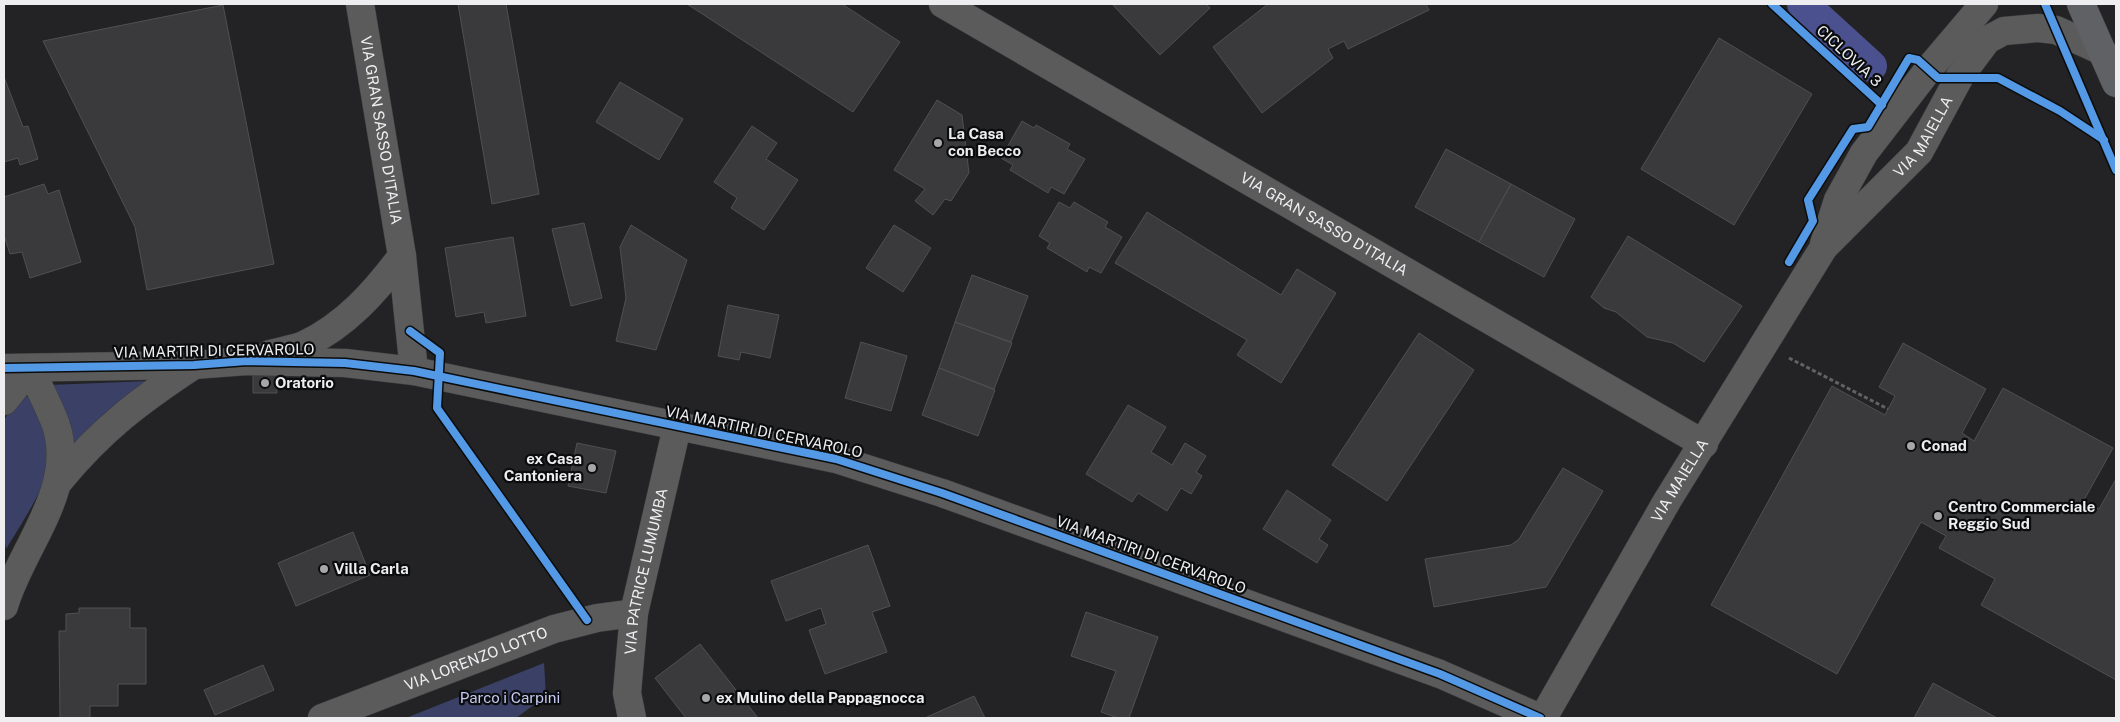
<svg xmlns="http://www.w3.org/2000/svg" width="2120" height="722" font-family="'Public Sans',sans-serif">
<rect width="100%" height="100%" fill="#232325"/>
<g fill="#3b4066">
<path d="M149,381L72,449L71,424L49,385Z"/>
<path d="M24,396L34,398C42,415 52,442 50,462C47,485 19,528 6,549L4,537V420L15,403Z"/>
<path d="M544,663L546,696L516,718H406Z"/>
</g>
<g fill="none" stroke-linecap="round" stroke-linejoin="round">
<path stroke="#4b508e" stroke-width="32" d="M1803,4L1871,66"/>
</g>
<g fill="#3a3a3c" stroke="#505052">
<path d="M458,4H506L539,194L492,204Z"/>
<path d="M687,4H842L900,42L853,112Z"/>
<path d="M1112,4H1206L1210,8L1160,55Z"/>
<path d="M1268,4H1426L1429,10L1348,49L1344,41L1328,49L1333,58L1262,113L1213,47Z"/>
<path d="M223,5L274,264L147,290L135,227L43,41Z"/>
<path d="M1719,38L1812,94L1734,225L1641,169Z"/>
<path d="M4,77L23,127L28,126L38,159L20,165L18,158L4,162Z"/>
<path d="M620,82L683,119L659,160L596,122Z"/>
<path d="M937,100L962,115L969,173L951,201L945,199L933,215L915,201L925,189L894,170Z"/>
<path d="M1022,121L1034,128L1036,125L1070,144L1067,149L1085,159L1064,194L1051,187L1048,193L1010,170L1013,165L1001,158Z"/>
<path d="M752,126L777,143L766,159L798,180L764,230L731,208L737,198L714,182Z"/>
<path d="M1446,149L1511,184L1479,242L1415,207Z"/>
<path d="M44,184L48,194L59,190L81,262L30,278L22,252L10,254L4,235V197Z"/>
<path d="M1511,184L1575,219L1544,277L1479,242Z"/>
<path d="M1059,202L1070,208L1074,202L1108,222L1105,227L1122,237L1101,273L1089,267L1087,272L1047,248L1050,243L1039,236Z"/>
<path d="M1147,212L1281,295L1297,269L1336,293L1281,383L1237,355L1247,340L1115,263Z"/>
<path d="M584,223L602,298L571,306L552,229Z"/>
<path d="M631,225L687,260L656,350L616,341L626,298L620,247Z"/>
<path d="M894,225L931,248L903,292L866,268Z"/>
<path d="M1628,236L1742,306L1704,362L1673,343L1647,337L1616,312L1604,308L1591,297Z"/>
<path d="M513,237L526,316L486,323L484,312L456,317L445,248Z"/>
<path d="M972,275L1028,296L1011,342L955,322Z"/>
<path d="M728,305L779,315L770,358L741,352L739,360L718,356Z"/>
<path d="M955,322L1012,343L994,389L939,368Z"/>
<path d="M1419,333L1474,370L1387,501L1332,465Z"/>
<path d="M861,342L907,356L891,411L845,398Z"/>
<path d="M1903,343L1986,389L1962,433L1974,441L2003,388L2113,448L2084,500L2099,509L2116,479V680L1981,605L1995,579L1939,548L1946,536L1921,522L1837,674L1711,605L1832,386L1885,415L1895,396L1879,387Z"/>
<path d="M939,368L995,390L978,436L922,415Z"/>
<path d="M253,373H276L277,393H253Z"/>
<path d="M1128,405L1166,427L1151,452L1172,465L1185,443L1206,456L1196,472L1202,476L1191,494L1181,488L1167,511L1138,493L1132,502L1086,474Z"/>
<path d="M577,443L616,451L606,493L568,486Z"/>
<path d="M1563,468L1603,491L1546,587L1434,607L1425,559L1511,545L1519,539Z"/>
<path d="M1287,490L1331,520L1319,539L1328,545L1317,563L1263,529Z"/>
<path d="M353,532L370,575L296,606L278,563Z"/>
<path d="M868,545L890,606L872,612L887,652L825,674L809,630L826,624L821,608L786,621L771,581Z"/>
<path d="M79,608H130V628H146V684H118V706H90V718H60L59,631H66V614L79,613Z"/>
<path d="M1086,612L1158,637L1129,718H1118L1101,712L1116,671L1071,656Z"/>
<path d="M700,644L758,718H686L655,678Z"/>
<path d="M263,665L274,690L215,715L204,690Z"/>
<path d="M1933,683L1997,718H1914Z"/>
<path d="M974,696L985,718H928L927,717Z"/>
</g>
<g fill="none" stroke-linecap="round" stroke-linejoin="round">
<defs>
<g id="street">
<path id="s1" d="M360,4L402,256L414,371"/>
<path id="s2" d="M943,4L1704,444"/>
<path d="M1824,244L1838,200L1864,153L1928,70L1984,4"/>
<path d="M270,354C281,351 294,349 304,345C346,325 375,292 402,256"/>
<path d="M4,368L194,365L247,361L345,363L414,371L836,459L942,493L1440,674L1540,718"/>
<path d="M4,401L30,369"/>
<path d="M59,481C101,430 139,401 194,365"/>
<path d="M4,606C21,547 77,490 56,425C49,406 39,387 30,369"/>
<path id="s3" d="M322,718L554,629L597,618L634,613"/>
<path id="s4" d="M632,718L627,693L634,613L677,427"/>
<path id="s5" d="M1543,718L1667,501L1824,247L1919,152L1960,76L1987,40L2004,31L2038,28L2056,30L2102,51"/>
</g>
<path id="secondary" d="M2081,4L2116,83"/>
</defs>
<use href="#street" stroke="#3d3e3f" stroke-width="29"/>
<use href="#secondary" stroke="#3d3e3f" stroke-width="29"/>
<g stroke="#626263" stroke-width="3" stroke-dasharray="4 2.5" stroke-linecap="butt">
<path d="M2110,155L2116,153"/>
<path d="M1789,358L1888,409"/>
</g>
<use href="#street" stroke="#5b5b5c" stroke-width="28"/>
<use href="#secondary" stroke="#606165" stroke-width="28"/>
<defs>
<g id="cycleway">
<path d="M1772,4L1882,105"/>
<path d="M2045,4L2116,170"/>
<path d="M1789,262L1813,221L1808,200L1853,129L1868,127L1909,58L1918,60L1938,78H1998L2060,111L2104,140"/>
<path d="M410,331L440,353L437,408L587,620"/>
<path d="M4,368L194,365L247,361L345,363L414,371L836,459L942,493L1440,674L1540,718"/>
</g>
</defs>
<use href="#cycleway" stroke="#0b0c0d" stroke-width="11"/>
<use href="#cycleway" stroke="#5399e6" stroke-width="8"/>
</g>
<g fill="#a7a7aa" stroke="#0b0c0d" stroke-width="2">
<circle cx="938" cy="143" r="5"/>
<circle cx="265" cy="383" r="5"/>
<circle cx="1911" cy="446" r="5"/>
<circle cx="592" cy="468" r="5"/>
<circle cx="1938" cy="516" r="5"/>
<circle cx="324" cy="569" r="5"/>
<circle cx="706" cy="698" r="5"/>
</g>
<g text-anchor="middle" stroke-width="4.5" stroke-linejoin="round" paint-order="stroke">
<g font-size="15" fill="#eeeef1" stroke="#0b0c0d">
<text transform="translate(1849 56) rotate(43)" y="5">CICLOVIA 3</text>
<text dy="5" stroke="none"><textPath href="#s1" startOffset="128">VIA GRAN SASSO D'ITALIA</textPath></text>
<text dy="5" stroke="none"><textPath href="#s5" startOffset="698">VIA MAIELLA</textPath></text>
<text dy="5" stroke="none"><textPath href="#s2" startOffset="440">VIA GRAN SASSO D'ITALIA</textPath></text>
<text transform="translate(214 351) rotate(-1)" y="5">VIA MARTIRI DI CERVAROLO</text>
<text transform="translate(764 432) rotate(12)" y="5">VIA MARTIRI DI CERVAROLO</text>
<text dy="5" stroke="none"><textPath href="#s5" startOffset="274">VIA MAIELLA</textPath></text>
<text transform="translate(1151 555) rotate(20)" y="5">VIA MARTIRI DI CERVAROLO</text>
<text dy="5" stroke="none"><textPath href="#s4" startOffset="149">VIA PATRICE LUMUMBA</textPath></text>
<text dy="5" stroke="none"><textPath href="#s3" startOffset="165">VIA LORENZO LOTTO</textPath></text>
</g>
<g font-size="15" font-weight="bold" fill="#eeeef1" stroke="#0b0c0d" text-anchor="start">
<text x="948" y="139">La Casa<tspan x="948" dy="17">con Becco</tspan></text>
<text x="275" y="388">Oratorio</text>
<text x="1921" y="451">Conad</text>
<text x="582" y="464" text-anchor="end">ex Casa<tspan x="582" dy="17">Cantoniera</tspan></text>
<text x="1948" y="512">Centro Commerciale<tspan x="1948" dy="17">Reggio Sud</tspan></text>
<text x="334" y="574">Villa Carla</text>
<text x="716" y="703">ex Mulino della Pappagnocca</text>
</g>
<g font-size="15" fill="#c4caf1" stroke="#0b0c0d">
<text x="510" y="703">Parco i Carpini</text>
</g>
</g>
<rect width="2120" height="722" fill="none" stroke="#eeeef1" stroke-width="10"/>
</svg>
